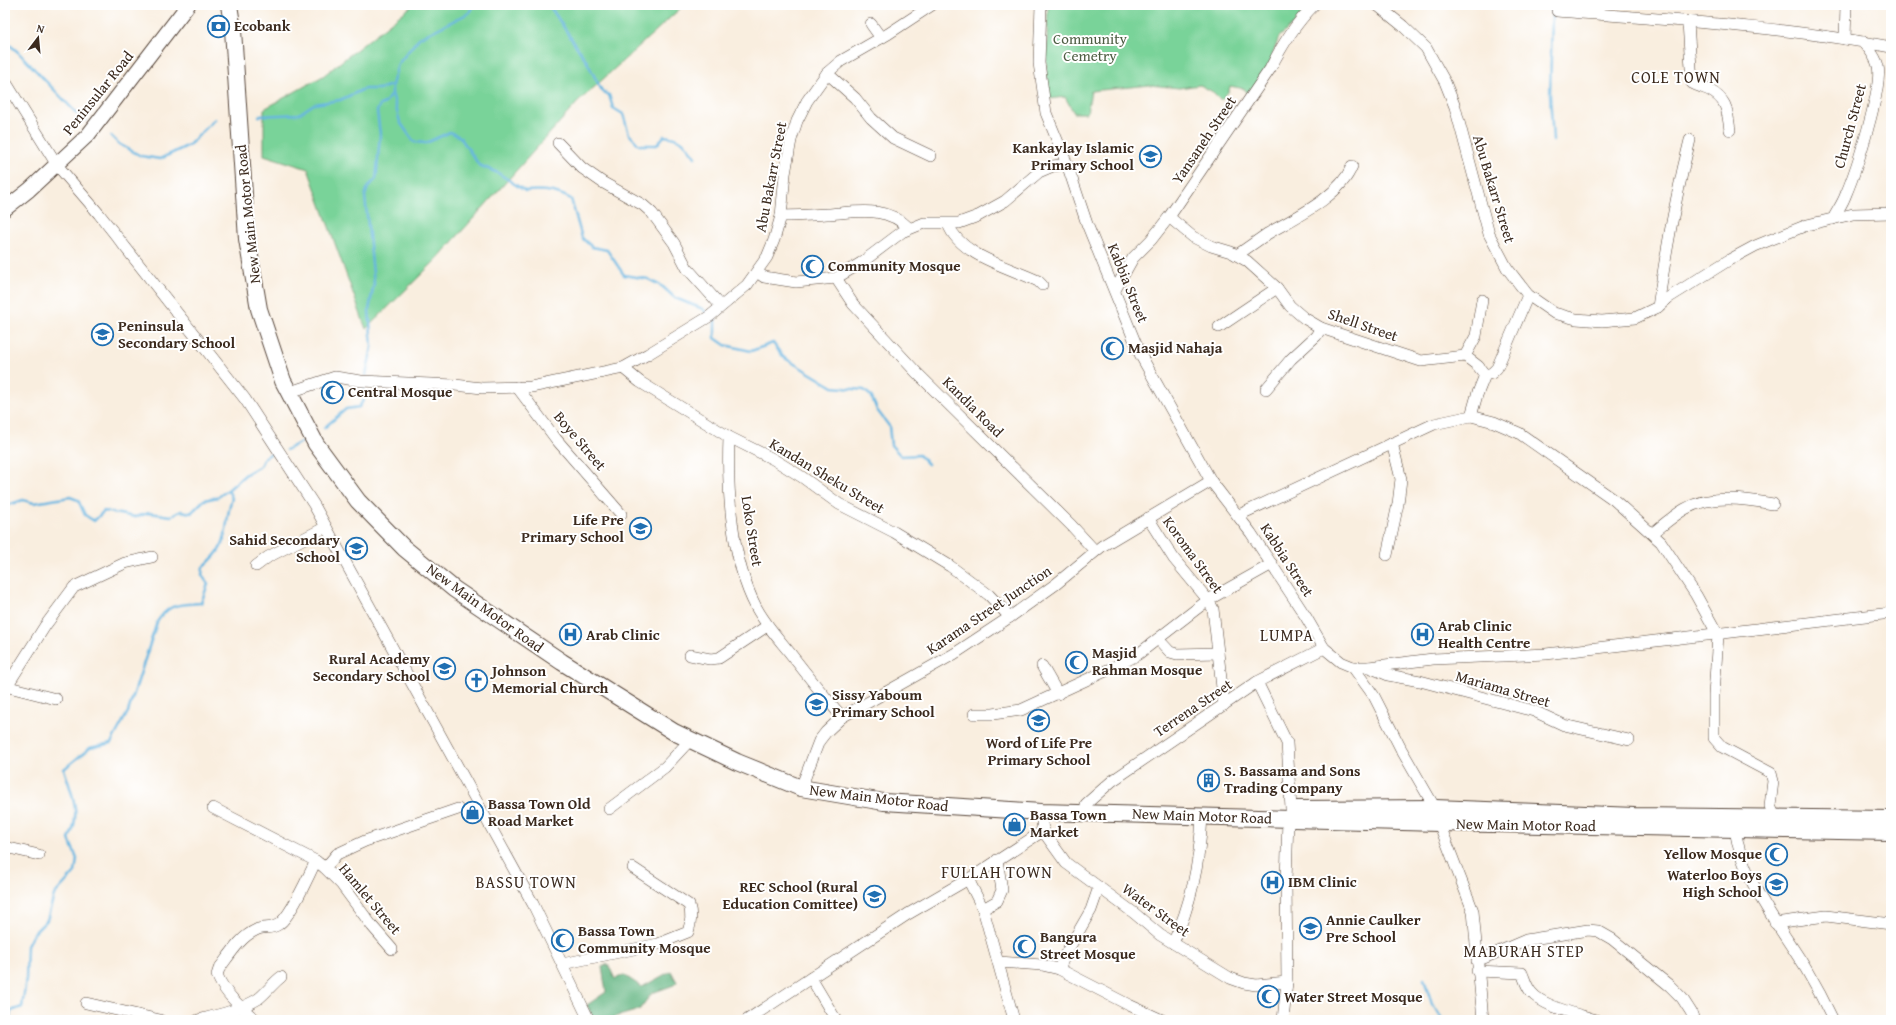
<svg xmlns="http://www.w3.org/2000/svg" width="1896" height="1025" font-family="'Gentium Book Plus',serif">
<rect width="100%" height="100%" fill="#fff"/>
<filter id="ink" filterUnits="userSpaceOnUse"><feTurbulence type="fractalNoise" baseFrequency=".025" numOctaves="2"/><feDisplacementMap in="SourceGraphic" scale="8" xChannelSelector="R" yChannelSelector="G"/><feConvolveMatrix kernelMatrix="1 2 1 2 8 2 1 2 1" color-interpolation-filters="sRGB"/></filter>
<filter id="wash" filterUnits="userSpaceOnUse"><feTurbulence type="fractalNoise" baseFrequency=".012" numOctaves="4" result="noise"/><feDisplacementMap in="SourceGraphic" scale="16" xChannelSelector="R" yChannelSelector="G"/><feGaussianBlur stdDeviation="0.9" result="paint"/><feColorMatrix in="noise" values="0 0 0 0 0 0 0 0 0 0 0 0 0 0 0 0 0 1.4 0 .05"/><feComposite in="paint" operator="in"/></filter>
<g filter="url(#wash)">
<rect width="100%" height="100%" fill="#f9eedf"/>
<g fill="#79d399" stroke="#5a7e5c">
<path d="M413,5H684L577,103L436,260L366,329L308,169L264,155V109L323,76Z"/>
<path d="M1048,5H1310L1296,22L1279,37L1267,70L1249,98L1245,89L1230,86L1229,91L1221,100L1213,92L1200,85L1179,88L1150,85L1091,91L1087,113H1074L1065,97L1049,99L1046,74Z"/>
</g>
<path fill="#62b581" stroke="#4e7050" d="M608,964L615,979L624,975L642,987L671,971L677,982L674,985L652,993L639,1010L605,1020H593L587,1005L606,992L602,967Z"/>
<g fill="none" stroke-linecap="round" stroke-linejoin="round">
<g stroke="#67b6e1" stroke-width="2.5">
<path d="M549,5L587,62L602,91L609,95L613,108L623,114L629,134L639,145H657L664,136C682,138 685,143 695,157"/>
<path d="M1550,5L1552,14L1550,95L1553,141"/>
<path d="M5,41L18,52L82,119L86,120"/>
<path d="M392,93L400,122L414,142L426,143L450,132L460,137L479,165L498,173L525,191C543,190 555,190 571,199L582,238L592,247L607,250L624,275L648,279L663,287L675,298L703,309L707,314"/>
<path d="M259,116L299,114L314,104L340,100L364,89H379L392,85L398,64L419,38L469,13L473,5"/>
<path d="M111,136L119,144L141,156L160,159L189,145L215,119"/>
<path d="M713,318L715,319V338L725,345L751,351L773,343L783,357L833,387L864,390L871,396L877,410L889,426L891,445L901,456L919,455L928,464"/>
<path d="M366,375L372,347L369,310L374,283L365,196L368,187L376,179L377,170L380,134L377,111L380,105L385,103L392,93V85"/>
<path d="M324,428L346,409L359,407L364,399L363,384"/>
<path d="M286,450L307,439"/>
<path d="M5,506L23,500L34,503L70,497L78,500L85,515L94,521L104,511L135,517L149,513L171,516L181,511L191,513L204,500L218,497L228,490L246,474L260,466L264,458L275,451"/>
<path d="M1424,979L1432,1004L1443,1020"/>
<path d="M9,1020L11,1011L22,1007L26,980L27,946L33,934L47,920L54,895L75,872L77,859L69,839C82,813 72,795 64,769L90,748L111,743L128,712L157,622C170,602 179,605 201,603L208,584L202,575L203,567C233,543 222,530 232,498L228,490"/>
</g>
</g>
</g>
<g filter="url(#ink)">
<g fill="none" stroke-linecap="round" stroke-linejoin="round">
<defs>
<g id="minor">
<path d="M1041,5L1039,63L1046,113L1067,164L1087,224L1140,354L1211,481L1251,533L1306,617L1324,648L1341,662L1353,667H1369L1433,659L1546,654L1891,613"/>
<path d="M1377,5L1403,26L1426,48L1445,82L1455,107L1489,234L1507,268L1528,295L1554,313L1576,319L1602,321L1635,318L1658,307L1668,298L1729,260L1755,246L1807,225L1853,214L1891,213"/>
<path d="M1557,11C1668,20 1781,26 1891,47"/>
<path d="M1688,22L1692,83C1697,86 1703,87 1709,90C1728,100 1727,111 1730,130"/>
<path d="M871,24L881,38"/>
<path d="M1845,39L1846,5"/>
<path d="M827,73L855,98L871,118L893,138L931,156"/>
<path d="M5,81L57,165L99,214L245,399L314,505L533,904L589,1020"/>
<path d="M558,143L582,168L602,182L643,205L652,213L674,243L687,268L721,306"/>
<path d="M781,216C796,216 812,215 827,214C857,212 886,205 909,228"/>
<path d="M1169,217L1193,237L1211,246L1231,252L1247,261L1277,288L1290,306L1304,318L1321,328L1421,361L1465,356L1478,366L1485,375L1477,395L1471,416"/>
<path d="M1833,219C1837,211 1843,203 1846,194C1856,171 1883,87 1878,66C1876,57 1869,49 1864,42"/>
<path d="M948,224C960,256 1009,267 1038,281L1042,285"/>
<path d="M1237,255C1247,248 1257,241 1267,234C1294,218 1340,197 1352,166"/>
<path d="M757,272L764,277L796,282L836,278L861,263L902,232L924,223H959L978,216L1005,201L1039,172L1053,166L1067,164"/>
<path d="M836,278L853,304L916,372L1071,525L1095,551"/>
<path d="M1115,290L1133,258L1151,240L1169,217L1270,69C1282,45 1295,24 1314,5"/>
<path d="M1658,307C1666,250 1676,195 1690,140"/>
<path d="M1219,327L1277,288"/>
<path d="M1465,356L1476,336L1482,300"/>
<path d="M623,368L640,382L729,437L773,459L802,477L839,504L894,532L950,566L989,595L1010,617"/>
<path d="M1485,375L1492,373L1497,368L1528,295"/>
<path d="M517,387L556,439L621,514"/>
<path d="M1266,389L1291,359L1316,336L1321,328"/>
<path d="M296,390L335,377L361,381L455,385L482,388L531,387L623,368L648,354L710,316L747,285L767,257L774,240L781,216L785,174L791,140L797,121L807,101L827,73L841,61L888,34L932,5"/>
<path d="M729,437C727,490 731,559 756,607C765,624 778,638 790,653C807,675 824,696 842,717"/>
<path d="M1239,515L1434,424L1471,416L1494,422L1519,433L1613,499L1661,542L1696,595L1718,635L1714,695V738L1722,747L1771,773L1773,781L1770,806L1775,817"/>
<path d="M1148,518L1174,559L1208,600L1213,609L1224,705"/>
<path d="M1653,533C1663,525 1673,516 1685,509C1711,494 1745,499 1773,504"/>
<path d="M1387,555L1398,504L1401,479L1392,443"/>
<path d="M256,566L268,557L326,527"/>
<path d="M1158,639L1170,652L1177,654L1218,653"/>
<path d="M690,655L710,659L719,658L767,626"/>
<path d="M1042,666L1058,694"/>
<path d="M1353,667L1374,696L1401,749L1435,808"/>
<path d="M1369,667L1388,675L1420,681L1534,711L1564,725L1629,740"/>
<path d="M1257,682L1287,743L1291,809"/>
<path d="M5,686L56,699"/>
<path d="M7,686L45,626L74,587L125,563L152,557"/>
<path d="M974,714H993L1021,710L1110,669L1137,655L1208,600L1272,564"/>
<path d="M804,780L819,741L826,732L842,717L954,654L1010,617L1056,584L1102,546L1211,481"/>
<path d="M1086,804L1112,781L1257,682L1324,648"/>
<path d="M213,808L316,861L325,868L337,854L365,841L458,809"/>
<path d="M609,809L665,767L690,740"/>
<path d="M1041,812L1043,831L1066,863L1134,913L1160,935L1230,978L1244,983L1256,985L1287,982"/>
<path d="M1439,823L1473,911L1483,1020"/>
<path d="M1735,823C1737,875 1780,926 1806,969C1816,986 1825,1003 1833,1020"/>
<path d="M5,847L39,855"/>
<path d="M325,868L341,884L372,926L392,949"/>
<path d="M968,879L983,909L1014,1020"/>
<path d="M983,909L997,901L1002,890L997,860"/>
<path d="M1775,923L1826,916L1891,924"/>
<path d="M1173,943C1192,903 1200,859 1202,816"/>
<path d="M1477,961L1526,940L1588,930L1598,931L1612,939L1670,986L1682,998L1691,1012L1694,1020"/>
<path d="M999,962L1042,965L1059,969L1129,1005L1162,1020"/>
<path d="M562,964L658,944L688,932C691,923 692,914 689,905L633,868"/>
<path d="M1059,969L1065,955L1091,910L1099,887"/>
<path d="M1477,971L1522,973C1525,980 1526,986 1531,992C1543,1007 1578,1014 1596,1020"/>
<path d="M811,978L836,1020"/>
<path d="M86,1003L160,1020"/>
<path d="M198,1020C218,1015 240,1010 258,999C266,993 273,983 281,977"/>
<path d="M256,1020C240,1007 225,994 217,975L219,969C229,956 240,937 256,930C263,926 271,930 279,924C292,915 308,876 316,861"/>
<path d="M747,1020L908,914L977,874L1043,831"/>
<path d="M1283,1020L1287,982L1286,881L1288,819"/>
</g>
<path id="major" d="M5,209L29,190L88,135L188,5"/>
<g id="highway">
<path d="M229,5L233,30L247,239L259,309L283,381L316,444L358,501L404,548L454,589L562,662L674,732L737,762L801,788L884,802L1041,812L1439,823L1891,832"/>
<path d="M1297,809L1435,808L1634,816L1891,819"/>
</g>
</defs>
<use href="#minor" stroke="#58473b" stroke-width="12"/>
<use href="#major" stroke="#58473b" stroke-width="16"/>
<use href="#highway" stroke="#58473b" stroke-width="18"/>
<use href="#minor" stroke="#fff" stroke-width="11"/>
<use href="#major" stroke="#fff" stroke-width="14"/>
<use href="#highway" stroke="#fff" stroke-width="16"/>
</g>
</g>
<defs>
<symbol id="bank-ring" viewBox="-11 -11 22 22"><circle r="9.5" fill="#fff" stroke="#1f6fb2" stroke-width="1.5"/><path d="M-6-4H6V4H-6ZM0-2.3a2.3 2.3 0 1 0 0 4.6a2.3 2.3 0 1 0 0-4.6Z" fill="#1f6fb2"/></symbol>
<symbol id="school-ring" viewBox="-11 -11 22 22"><circle r="9.5" fill="#fff" stroke="#1f6fb2" stroke-width="1.5"/><path d="M0-5L7-2L0 1L-7-2ZM-4 1L0 2.5L4 1V4Q0 6-4 4Z" fill="#1f6fb2"/></symbol>
<symbol id="mosque-ring" viewBox="-11 -11 22 22"><circle r="9.5" fill="#fff" stroke="#1f6fb2" stroke-width="1.5"/><path d="M3.5-4.9A6 6 0 1 0 3.5 4.9A5 5 0 1 1 3.5-4.9Z" fill="#1f6fb2"/></symbol>
<symbol id="hospital-ring" viewBox="-11 -11 22 22"><circle r="9.5" fill="#fff" stroke="#1f6fb2" stroke-width="1.5"/><path d="M-5-5h3v3.5h4V-5h3V5h-3V1.5h-4V5h-3Z" fill="#1f6fb2"/></symbol>
<symbol id="church-ring" viewBox="-11 -11 22 22"><circle r="9.5" fill="#fff" stroke="#1f6fb2" stroke-width="1.5"/><path d="M-1.2-6h2.4v3.5h3.3v2.4h-3.3V6h-2.4V-.1h-3.3v-2.4h3.3Z" fill="#1f6fb2"/></symbol>
<symbol id="building-ring" viewBox="-11 -11 22 22"><circle r="9.5" fill="#fff" stroke="#1f6fb2" stroke-width="1.5"/><path d="M-4-6H4V6H1V3H-1V6H-4ZM-2.5-4.3h1.7v1.8h-1.7ZM.8-4.3h1.7v1.8H.8ZM-2.5-1h1.7V.8h-1.7ZM.8-1h1.7V.8H.8Z" fill="#1f6fb2"/></symbol>
<symbol id="shop-ring" viewBox="-11 -11 22 22"><circle r="9.5" fill="#fff" stroke="#1f6fb2" stroke-width="1.5"/><path d="M-5-2.5h2.3a2.7 3.5 0 0 1 5.4 0H5L5.5 6h-11ZM-1.5-2.5h3a1.5 2.3 0 0 0-3 0Z" fill="#1f6fb2"/></symbol>
</defs>
<g fill-rule="evenodd">
<use href="#bank-ring" x="206" y="14" width="25" height="25"/>
<use href="#school-ring" x="1138" y="144" width="25" height="25"/>
<use href="#mosque-ring" x="800" y="254" width="25" height="25"/>
<use href="#school-ring" x="90" y="322" width="25" height="25"/>
<use href="#mosque-ring" x="1100" y="336" width="25" height="25"/>
<use href="#mosque-ring" x="320" y="380" width="25" height="25"/>
<use href="#school-ring" x="628" y="516" width="25" height="25"/>
<use href="#school-ring" x="344" y="536" width="25" height="25"/>
<use href="#hospital-ring" x="558" y="622" width="25" height="25"/>
<use href="#hospital-ring" x="1410" y="622" width="25" height="25"/>
<use href="#mosque-ring" x="1064" y="650" width="25" height="25"/>
<use href="#school-ring" x="432" y="656" width="25" height="25"/>
<use href="#church-ring" x="464" y="668" width="25" height="25"/>
<use href="#school-ring" x="804" y="692" width="25" height="25"/>
<use href="#school-ring" x="1026" y="708" width="25" height="25"/>
<use href="#building-ring" x="1196" y="768" width="25" height="25"/>
<use href="#shop-ring" x="460" y="800" width="25" height="25"/>
<use href="#shop-ring" x="1002" y="812" width="25" height="25"/>
<use href="#mosque-ring" x="1764" y="842" width="25" height="25"/>
<use href="#hospital-ring" x="1260" y="870" width="25" height="25"/>
<use href="#school-ring" x="1764" y="872" width="25" height="25"/>
<use href="#school-ring" x="862" y="884" width="25" height="25"/>
<use href="#school-ring" x="1298" y="916" width="25" height="25"/>
<use href="#mosque-ring" x="550" y="928" width="25" height="25"/>
<use href="#mosque-ring" x="1012" y="934" width="25" height="25"/>
<use href="#mosque-ring" x="1256" y="984" width="25" height="25"/>
</g>
<g text-anchor="middle" stroke-width="4" stroke-linejoin="round" paint-order="stroke">
<g font-size="15" font-weight="bold" fill="#3b2a1e" stroke="#fff" text-anchor="start">
<text x="234" y="31">Ecobank</text>
<text x="1134" y="153" text-anchor="end">Kankaylay Islamic<tspan x="1134" dy="17">Primary School</tspan></text>
<text x="828" y="271">Community Mosque</text>
<text x="118" y="331">Peninsula<tspan x="118" dy="17">Secondary School</tspan></text>
<text x="1128" y="353">Masjid Nahaja</text>
<text x="348" y="397">Central Mosque</text>
<text x="624" y="525" text-anchor="end">Life Pre<tspan x="624" dy="17">Primary School</tspan></text>
<text x="340" y="545" text-anchor="end">Sahid Secondary<tspan x="340" dy="17">School</tspan></text>
<text x="1438" y="631">Arab Clinic<tspan x="1438" dy="17">Health Centre</tspan></text>
<text x="586" y="640">Arab Clinic</text>
<text x="1092" y="658">Masjid<tspan x="1092" dy="17">Rahman Mosque</tspan></text>
<text x="430" y="664" text-anchor="end">Rural Academy<tspan x="430" dy="17">Secondary School</tspan></text>
<text x="492" y="676">Johnson<tspan x="492" dy="17">Memorial Church</tspan></text>
<text x="832" y="700">Sissy Yaboum<tspan x="832" dy="17">Primary School</tspan></text>
<text x="1039" y="748" text-anchor="middle">Word of Life Pre<tspan x="1039" dy="17">Primary School</tspan></text>
<text x="1224" y="776">S. Bassama and Sons<tspan x="1224" dy="17">Trading Company</tspan></text>
<text x="488" y="809">Bassa Town Old<tspan x="488" dy="17">Road Market</tspan></text>
<text x="1030" y="820">Bassa Town<tspan x="1030" dy="17">Market</tspan></text>
<text x="1762" y="859" text-anchor="end">Yellow Mosque</text>
<text x="1762" y="880" text-anchor="end">Waterloo Boys<tspan x="1762" dy="17">High School</tspan></text>
<text x="1288" y="887">IBM Clinic</text>
<text x="858" y="892" text-anchor="end">REC School (Rural<tspan x="858" dy="17">Education Comittee)</tspan></text>
<text x="1326" y="925">Annie Caulker<tspan x="1326" dy="17">Pre School</tspan></text>
<text x="578" y="936">Bassa Town<tspan x="578" dy="17">Community Mosque</tspan></text>
<text x="1040" y="942">Bangura<tspan x="1040" dy="17">Street Mosque</tspan></text>
<text x="1284" y="1002">Water Street Mosque</text>
</g>
<g font-size="15" fill="#4e5d43" stroke="#fff">
<text x="1090" y="44">Community<tspan x="1090" dy="17">Cemetry</tspan></text>
</g>
<g font-size="15" fill="#3b2a1e" stroke="#fff">
<text transform="translate(98 93) rotate(-51)" y="5">Peninsular Road</text>
<text transform="translate(1850 126) rotate(-75)" y="5">Church Street</text>
<text transform="translate(1204 140) rotate(-56)" y="5">Yansaneh Street</text>
<text transform="translate(771 177) rotate(-79)" y="5">Abu Bakarr Street</text>
<text transform="translate(1494 189) rotate(73)" y="5">Abu Bakarr Street</text>
<text transform="translate(248 214) rotate(-96)" y="5">New Main Motor Road</text>
<text transform="translate(1128 283) rotate(68)" y="5">Kabbia Street</text>
<text transform="translate(1363 325) rotate(19)" y="5">Shell Street</text>
<text transform="translate(973 407) rotate(45)" y="5">Kandia Road</text>
<text transform="translate(580 441) rotate(50)" y="5">Boye Street</text>
<text transform="translate(827 476) rotate(31)" y="5">Kandan Sheku Street</text>
<text transform="translate(752 531) rotate(81)" y="5">Loko Street</text>
<text transform="translate(1193 555) rotate(54)" y="5">Koroma Street</text>
<text transform="translate(1287 560) rotate(57)" y="5">Kabbia Street</text>
<text transform="translate(485 608) rotate(36)" y="5">New Main Motor Road</text>
<text transform="translate(989 610) rotate(-34)" y="5">Karama Street Junction</text>
<text transform="translate(1503 689) rotate(16)" y="5">Mariama Street</text>
<text transform="translate(1193 708) rotate(-34)" y="5">Terrena Street</text>
<text transform="translate(879 798) rotate(7)" y="5">New Main Motor Road</text>
<text transform="translate(1202 816) rotate(2)" y="5">New Main Motor Road</text>
<text transform="translate(1526 825) rotate(1)" y="5">New Main Motor Road</text>
<text transform="translate(370 899) rotate(50)" y="5">Hamlet Street</text>
<text transform="translate(1156 910) rotate(36)" y="5">Water Street</text>
</g>
<g font-size="16" letter-spacing="1" fill="#3b2a1e" stroke="#fff">
<text x="1676" y="83">COLE TOWN</text>
<text x="1287" y="641">LUMPA</text>
<text x="997" y="878">FULLAH TOWN</text>
<text x="526" y="888">BASSU TOWN</text>
<text x="1524" y="957">MABURAH STEP</text>
</g>
</g>
<rect width="1896" height="1025" fill="none" stroke="#fff" stroke-width="20"/>
<g transform="translate(38 38) rotate(16)" stroke="#ffffff" stroke-width="3" paint-order="stroke">
<path d="M0-3L7 15L0 10L-7 15Z" fill="#3b2a1e"/>
<text y="-6" font-size="11" font-weight="bold" text-anchor="middle" fill="#3b2a1e">N</text>
</g>
</svg>
